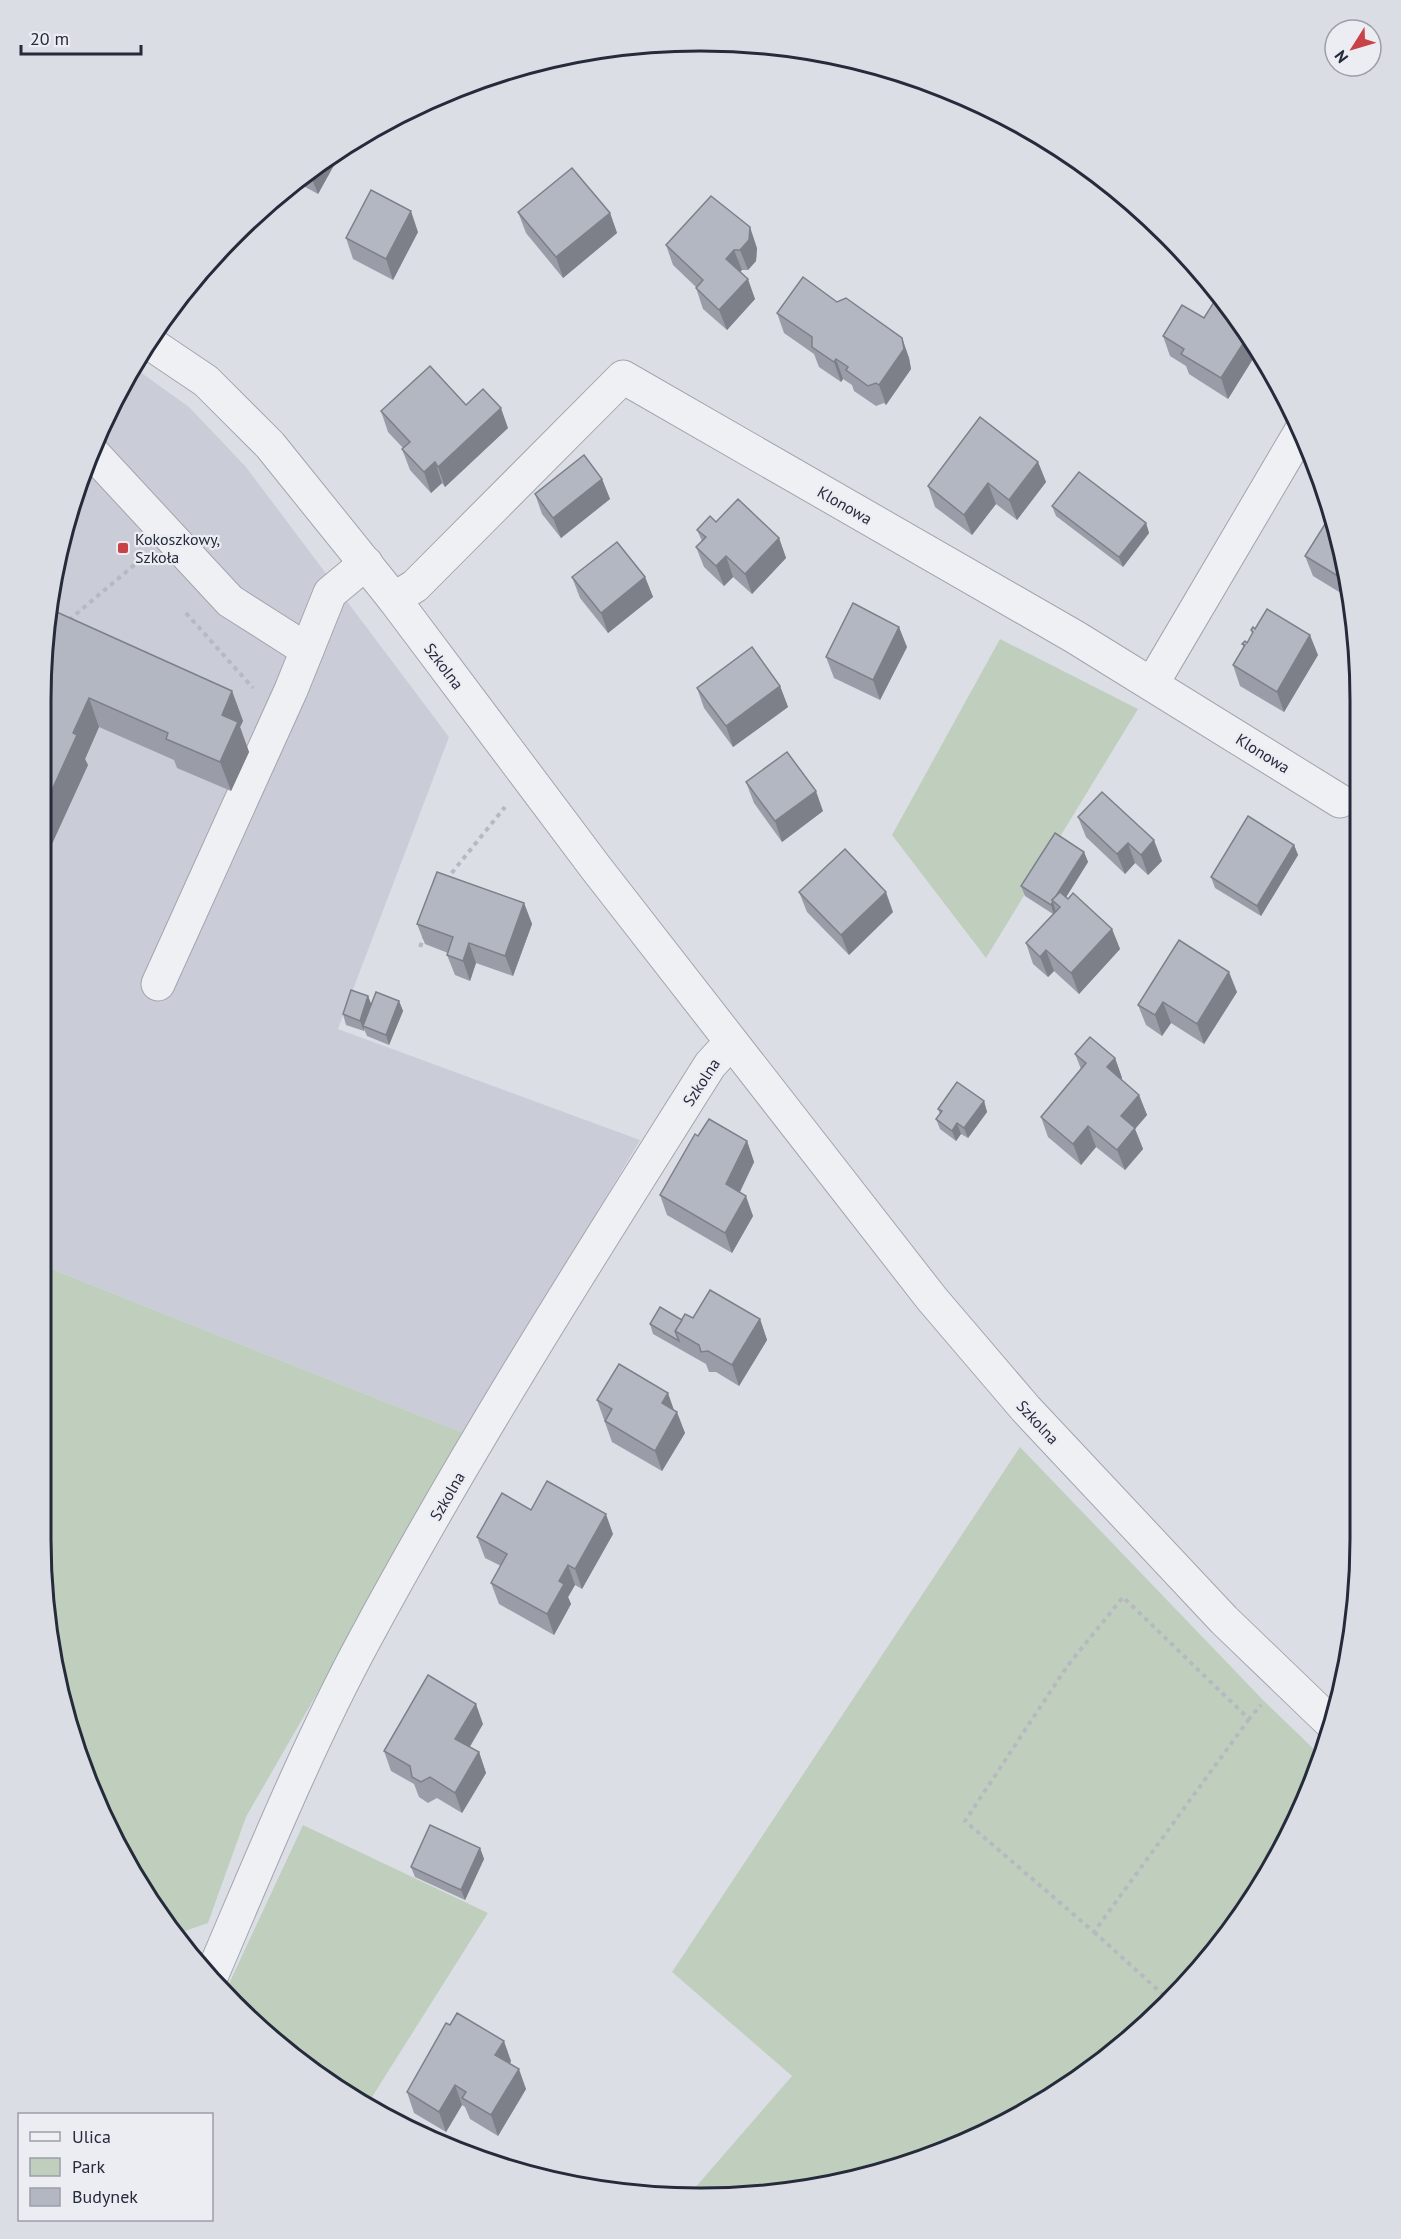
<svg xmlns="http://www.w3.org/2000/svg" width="1401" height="2239" font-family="'PT Sans',sans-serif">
<rect width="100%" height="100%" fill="#dcdee6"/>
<path fill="#cacdd7" d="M136,369L189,407L246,467L449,737L338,1029L640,1140L466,1434L46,1267V615L91,448Z"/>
<g fill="#c0cfbd">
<path d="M1000,639L1138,709L986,958L892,835Z"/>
<path d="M46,1267L466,1434L246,1817L208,1923L176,1934L152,1905L75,1750L46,1625Z"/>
<path d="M1020,1447L1264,1701L1320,1755L1310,1791L1224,1941L1136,2034L1067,2087L953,2148L872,2176L700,2198L687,2197L792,2076L672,1972Z"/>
<path d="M303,1825L488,1913L367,2105C317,2074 256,2041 227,1988Z"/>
</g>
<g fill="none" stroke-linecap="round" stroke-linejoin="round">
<defs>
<g id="minor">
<path d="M151,344L206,381L270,445L394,599L596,868L932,1299L1026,1409L1224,1620L1329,1721"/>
<path d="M90,450L230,601L307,650"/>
<path d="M394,599L415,586L623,377L1075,637L1340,801"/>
<path d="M1152,684L1301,431"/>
<path d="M158,984L291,690L330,593L366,563"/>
<path d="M211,1977C259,1865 307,1746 365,1639C471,1442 591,1254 710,1065L731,1042"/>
</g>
</defs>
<use href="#minor" stroke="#a2a5af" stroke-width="35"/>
<g stroke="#b6b9c0" stroke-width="4" stroke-dasharray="4.5 4.5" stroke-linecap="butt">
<path d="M186,613L253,688"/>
<path d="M69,620L139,561"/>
<path d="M446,880L505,807"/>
<path d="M420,947L425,935"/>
<path d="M1249,1719L1094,1932L965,1821L1068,1665L1123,1597L1249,1719L1261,1705"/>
<path d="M1094,1932L1169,2000"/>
</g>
<use href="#minor" stroke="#eef0f4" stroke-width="33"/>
</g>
<g fill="#9a9da7">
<path d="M343,149L318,194L296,182Z"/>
<path d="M518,212L610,213L617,233L563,278L526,233Z"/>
<path d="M418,232L393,280L353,259L346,238Z"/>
<path d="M666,245L757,248L756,261L748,270H742L740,272L755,299L727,330L703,309L696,288H697L673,265Z"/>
<path d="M837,302L902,338L909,358L911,369L886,405L884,403L876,406L854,391L852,385L843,379L841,382L819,367L814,354L784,333L777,313Z"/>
<path d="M1226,309L1256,354L1228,399L1189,374L1186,366L1170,356L1163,336Z"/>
<path d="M466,405L508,428L445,487L442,483L431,493L410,470L402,449L403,448L388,432L381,411Z"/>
<path d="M1038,462L1046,482L1017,520L996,504L972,535L935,507L928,486Z"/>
<path d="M602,479L610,499L561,538L542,514L535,494Z"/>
<path d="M1052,506L1146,523L1149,533L1123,567L1056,516Z"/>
<path d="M716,522L779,538L786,558L752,594L733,577L724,586L704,567L696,547L702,541L697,530Z"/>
<path d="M1338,529L1349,598L1313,576L1305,556Z"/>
<path d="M572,577H645L653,597L608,633L580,598Z"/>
<path d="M46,619L232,691L243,721L240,727L249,752L231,791L177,768L174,760L99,727L85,759L88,765L46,857Z"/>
<path d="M1255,629L1318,655L1284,712L1240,686L1233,665L1244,648L1242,644L1247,643L1252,634L1251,630Z"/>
<path d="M907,647L880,700L834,678L826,657Z"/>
<path d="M780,686L788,707L733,747L704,708L697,688Z"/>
<path d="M746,782L823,811L782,842L754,803Z"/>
<path d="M1078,817L1162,861L1148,875L1135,863L1125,874L1086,837Z"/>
<path d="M1294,845L1298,855L1261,916L1215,888L1211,877Z"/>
<path d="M1084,852L1088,862L1066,897L1112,929L1120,949L1079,994L1054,971L1048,977L1033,964L1026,943L1053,914L1025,896L1021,886Z"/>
<path d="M799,892L893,912L849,955L807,912Z"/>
<path d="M524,903L532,924L513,976L476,963L470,981L455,975L447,955L448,953L425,944L417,924Z"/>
<path d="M1237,992L1204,1044L1171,1023L1162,1036L1146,1025L1138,1005Z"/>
<path d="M368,996L371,1004L399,1001L403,1011L389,1045L367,1036L364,1029V1031L346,1025L343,1014Z"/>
<path d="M1075,1054L1115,1058L1122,1078L1121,1080L1139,1095L1147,1115L1135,1129L1143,1149L1125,1170L1096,1147L1081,1165L1048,1137L1041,1117L1081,1069Z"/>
<path d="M984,1101L987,1112L968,1138L961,1134L956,1141L940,1129L936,1119L940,1114L938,1109Z"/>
<path d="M698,1136L747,1141L754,1162L740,1192L753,1216L732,1253L667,1215L660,1195Z"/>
<path d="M693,1318L760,1319L767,1340L739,1386L716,1372H709L706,1364L653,1334L650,1324Z"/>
<path d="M597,1400L674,1410L685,1433L662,1471L612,1442Z"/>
<path d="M531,1510L613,1534L582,1589L575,1585L568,1597L571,1604L554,1635L499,1604L491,1583L501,1566L485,1558L477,1537Z"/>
<path d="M483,1724L470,1747L479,1752L486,1773L462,1813L437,1798L428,1803L419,1797L414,1784L391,1771L384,1751Z"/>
<path d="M480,1848L484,1859L465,1900L415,1877L411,1867Z"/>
<path d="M511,2061L510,2064L526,2089L498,2136L470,2119L465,2107L462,2105L446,2132L414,2113L407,2092Z"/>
</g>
<g fill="#7d8088">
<path d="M343,149L318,194L310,174L312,171Z"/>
<path d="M411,211L418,232L393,280L386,259Z"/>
<path d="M610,213L617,233L563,278L556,257Z"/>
<path d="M750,227L757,248L756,261L748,270L740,250Z"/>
<path d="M734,250L742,270L733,279L726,259Z"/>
<path d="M748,279L755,299L727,330L719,310Z"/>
<path d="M902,338L909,358L911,369L886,405L879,385Z"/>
<path d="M1246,339L1256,354L1228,399L1221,378Z"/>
<path d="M836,359L843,379L841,382L834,362Z"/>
<path d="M501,408L508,428L445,487L438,467Z"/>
<path d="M435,462L442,483L431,493L424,472Z"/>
<path d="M1038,462L1046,482L1017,520L1009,500Z"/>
<path d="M602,479L610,499L561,538L553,518Z"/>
<path d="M988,483L996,504L972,535L964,515Z"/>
<path d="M1146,523L1149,533L1123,567L1119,557Z"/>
<path d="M779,538L786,558L752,594L745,574Z"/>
<path d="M726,556L733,577L724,586L716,566Z"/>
<path d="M645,577L653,597L608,633L601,613Z"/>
<path d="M899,627L907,647L880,700L873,680Z"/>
<path d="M1310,635L1318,655L1284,712L1277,692Z"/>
<path d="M780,686L788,707L733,747L726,726Z"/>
<path d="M232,691L243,721L240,727L249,752L231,791L220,762L222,715Z"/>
<path d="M89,698L99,727L85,759L88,765L46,857V803L73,733Z"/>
<path d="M816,791L823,811L782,842L775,821Z"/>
<path d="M1154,840L1162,861L1148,875L1141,855Z"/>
<path d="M1128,843L1135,863L1125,874L1117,854Z"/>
<path d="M1294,845L1298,855L1261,916L1257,906Z"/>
<path d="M1084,852L1088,862L1060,907L1053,901Z"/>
<path d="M886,892L893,912L849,955L841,935Z"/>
<path d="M1053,902L1056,912L1054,915L1051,905Z"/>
<path d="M524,903L532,924L513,976L505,956Z"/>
<path d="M1112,929L1120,949L1079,994L1071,973Z"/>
<path d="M469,943L476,963L470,981L463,961Z"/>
<path d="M1046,950L1054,971L1048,977L1040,957Z"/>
<path d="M1229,972L1237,992L1204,1044L1197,1024Z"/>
<path d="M368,996L372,1006L363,1026L364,1029V1031L360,1021Z"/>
<path d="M399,1001L403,1011L389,1045L386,1035Z"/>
<path d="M1163,1002L1171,1023L1162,1036L1155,1015Z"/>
<path d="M1115,1058L1122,1078L1114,1088L1107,1067Z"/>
<path d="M1139,1095L1147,1115L1135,1129L1143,1149L1125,1170L1117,1150L1121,1116Z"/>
<path d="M984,1101L987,1112L968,1138L964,1128Z"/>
<path d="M957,1123L961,1134L956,1141L952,1131Z"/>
<path d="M1088,1126L1096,1147L1081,1165L1073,1144Z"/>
<path d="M747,1141L754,1162L734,1204L726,1184Z"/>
<path d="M746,1196L753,1216L732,1253L725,1233Z"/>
<path d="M760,1319L767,1340L739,1386L732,1365Z"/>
<path d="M668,1393L675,1413L662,1403Z"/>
<path d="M677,1412L685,1433L662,1471L655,1451Z"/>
<path d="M606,1514L613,1534L582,1589L575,1569Z"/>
<path d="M568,1565L575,1585L568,1597L571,1604L554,1635L547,1614L559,1581Z"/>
<path d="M476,1704L483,1724L462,1759L455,1739Z"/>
<path d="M479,1752L486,1773L462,1813L455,1793Z"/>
<path d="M480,1848L484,1859L465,1900L461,1890Z"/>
<path d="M504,2041L511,2061L503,2075L495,2055Z"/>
<path d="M519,2069L526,2089L498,2136L491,2115Z"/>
<path d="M455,2085L462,2105L446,2132L439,2112Z"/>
</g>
<g fill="#b3b7c2" stroke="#7d8088" stroke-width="1.5">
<path d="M572,168L610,213L556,257L518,212Z"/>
<path d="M371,190L411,211L386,259L346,238Z"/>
<path d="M711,196L750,227L749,240L740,250H734L726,259L748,279L719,310L696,288L703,280L666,245Z"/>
<path d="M803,277L837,302L846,298L902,338L904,349L879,385L876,383L868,386L846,370L848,367L836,359L834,362L812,347V337L777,313Z"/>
<path d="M1214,302L1226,309L1246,339L1221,378L1181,354L1184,349L1163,336L1182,305L1204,318Z"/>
<path d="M430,366L466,405L483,389L501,408L438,467L435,462L424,472L402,449L410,442L381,411Z"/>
<path d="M980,417L1038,462L1009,500L988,483L964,515L928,486Z"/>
<path d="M584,455L602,479L553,518L535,494Z"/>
<path d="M1079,472L1146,523L1119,557L1052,506Z"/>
<path d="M738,499L779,538L745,574L726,556L716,566L696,547L706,537L697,530L710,516L716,522Z"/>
<path d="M1332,513L1338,529L1346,581L1305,556Z"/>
<path d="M617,542L645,577L601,613L572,577Z"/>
<path d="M853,603L899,627L873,680L826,657Z"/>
<path d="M50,609L232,691L222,715L238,722L220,762L166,739L168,733L89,698L73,733L77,735L46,803V619Z"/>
<path d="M1267,609L1310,635L1277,692L1233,665L1245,645L1242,644L1245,641L1247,643L1253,632L1251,630L1253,627L1255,629Z"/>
<path d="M752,647L780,686L726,726L697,688Z"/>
<path d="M787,752L816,791L775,821L746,782Z"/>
<path d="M1102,792L1154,840L1141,855L1128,843L1117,854L1078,817Z"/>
<path d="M1248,816L1294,845L1257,906L1211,877Z"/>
<path d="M1055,833L1084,852L1056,896L1052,900L1053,901L1051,905L1021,886Z"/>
<path d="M845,849L886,892L841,935L799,892Z"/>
<path d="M437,872L524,903L505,956L469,943L463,961L447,955L453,937L417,924Z"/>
<path d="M1060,892L1068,899L1073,893L1112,929L1071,973L1046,950L1040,957L1026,943L1060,907L1052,900Z"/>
<path d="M1179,940L1229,972L1197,1024L1163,1002L1155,1015L1138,1005Z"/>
<path d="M351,990L368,996L360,1021L343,1014Z"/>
<path d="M376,992L399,1001L386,1035L363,1026Z"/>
<path d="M1090,1037L1115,1058L1107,1067L1139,1095L1121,1116L1135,1128L1117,1150L1088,1126L1073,1144L1041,1117L1086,1063L1075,1054Z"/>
<path d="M957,1082L984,1101L964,1128L957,1123L952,1131L936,1119L942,1111L938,1109Z"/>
<path d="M709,1119L747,1141L726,1184L746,1196L725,1233L660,1195L695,1134L698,1136Z"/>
<path d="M710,1290L760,1319L732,1365L708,1351L701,1352L699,1345L675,1331L685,1314L693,1318Z"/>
<path d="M660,1307L682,1320L675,1331L679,1341L650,1324Z"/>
<path d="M619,1364L668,1393L662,1403L677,1412L655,1451L605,1421L612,1409L597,1400Z"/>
<path d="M547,1481L606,1514L575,1569L568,1565L559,1581L564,1584L547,1614L491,1583L507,1554L477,1537L502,1493L531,1510Z"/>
<path d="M428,1675L476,1704L455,1739L479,1752L455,1793L430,1777L421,1782L412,1777L410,1766L384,1751Z"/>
<path d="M430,1825L480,1848L461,1890L411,1867Z"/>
<path d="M457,2013L504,2041L495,2055L519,2069L491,2115L462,2098L466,2092L455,2085L439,2112L407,2092L446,2023L450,2025Z"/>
</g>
<rect fill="#c94247" stroke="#ebedf3" stroke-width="2" x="117" y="542" width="12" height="12" rx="3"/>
<g text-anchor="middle" stroke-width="4.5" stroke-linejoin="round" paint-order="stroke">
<g font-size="16" fill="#262b3b" stroke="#ebedf3">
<text transform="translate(845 505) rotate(30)" y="6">Klonowa</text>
<text transform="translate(444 666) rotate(53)" y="6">Szkolna</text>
<text transform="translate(1263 753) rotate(32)" y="6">Klonowa</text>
<text transform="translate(701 1082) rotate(-57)" y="6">Szkolna</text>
<text transform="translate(1038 1422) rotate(47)" y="6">Szkolna</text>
<text transform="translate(447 1496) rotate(-60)" y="6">Szkolna</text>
</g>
<g font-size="16" fill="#262b3b" stroke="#ebedf3" text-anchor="start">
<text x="135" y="545">Kokoszkowy,<tspan x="135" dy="18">Szkoła</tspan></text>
</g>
</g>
<path d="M0 0H1401V2239H0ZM700 51H701A649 649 0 0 1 1350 700V1539A649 649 0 0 1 701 2188H700A649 649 0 0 1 51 1539V700A649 649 0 0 1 700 51Z" fill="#dbdde4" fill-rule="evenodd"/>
<path fill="none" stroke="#262b3b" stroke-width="3" d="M700 51H701A649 649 0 0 1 1350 700V1539A649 649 0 0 1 701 2188H700A649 649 0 0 1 51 1539V700A649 649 0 0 1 700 51Z"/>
<rect x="18" y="2113" width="195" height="108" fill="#ebedf3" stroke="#9c9fa9" stroke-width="1.5"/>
<rect x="30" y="2132" width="30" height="9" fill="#eef0f4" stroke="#9c9fa9" stroke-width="1.5"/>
<text x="72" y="2143" font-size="18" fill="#262b3b">Ulica</text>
<rect x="30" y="2158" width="30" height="18" fill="#c0cfbd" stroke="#9c9fa9" stroke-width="1.5"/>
<text x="72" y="2173" font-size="18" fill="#262b3b">Park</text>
<rect x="30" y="2188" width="30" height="18" fill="#b3b7c2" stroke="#9c9fa9" stroke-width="1.5"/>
<text x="72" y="2203" font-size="18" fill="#262b3b">Budynek</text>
<g transform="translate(1353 48) rotate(233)"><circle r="28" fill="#ebedf3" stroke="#9c9fa9" stroke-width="1.5"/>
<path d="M0-4.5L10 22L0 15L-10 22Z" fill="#c94247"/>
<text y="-9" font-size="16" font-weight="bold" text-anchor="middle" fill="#262b3b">N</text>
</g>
<path d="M21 45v9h120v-9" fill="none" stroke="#262b3b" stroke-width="3"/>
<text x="30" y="45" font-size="18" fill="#262b3b" stroke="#ebedf3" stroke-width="4.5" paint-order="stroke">20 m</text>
</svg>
